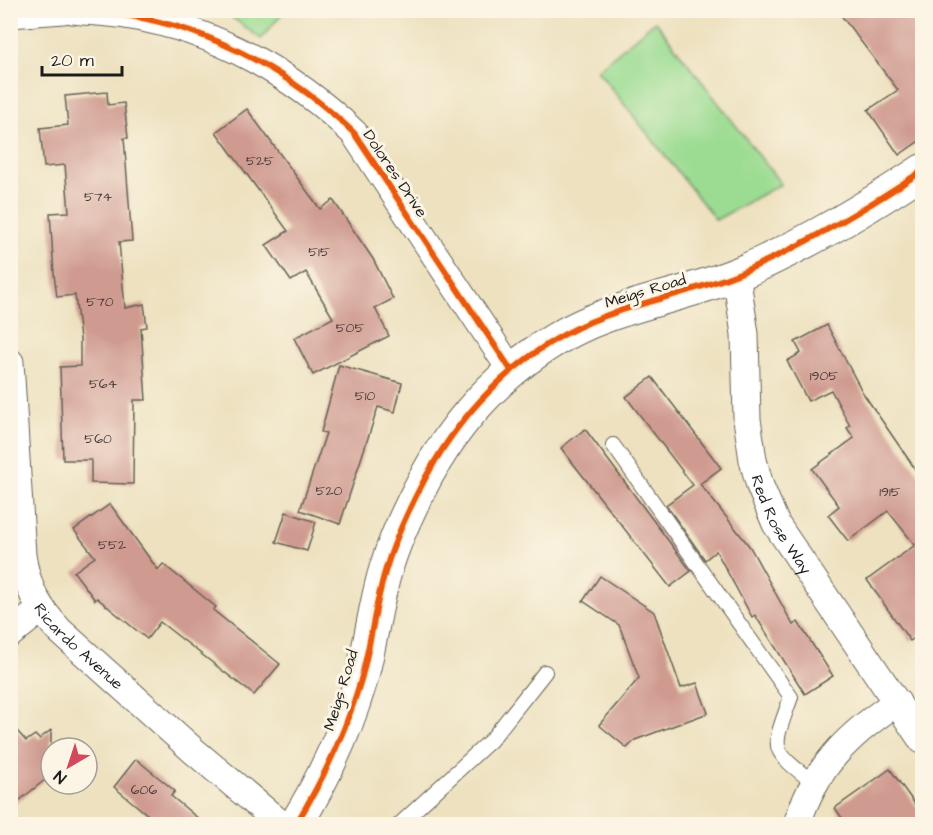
<svg xmlns="http://www.w3.org/2000/svg" width="933" height="835" font-family="'Architects Daughter',sans-serif">
<rect width="100%" height="100%" fill="#fcf5e5"/>
<filter id="ink" filterUnits="userSpaceOnUse"><feTurbulence type="fractalNoise" baseFrequency=".0167" numOctaves="2"/><feDisplacementMap in="SourceGraphic" scale="12" xChannelSelector="R" yChannelSelector="G"/><feConvolveMatrix kernelMatrix="1 2 1 2 8 2 1 2 1" color-interpolation-filters="sRGB"/></filter>
<filter id="wash" filterUnits="userSpaceOnUse"><feTurbulence type="fractalNoise" baseFrequency=".008" numOctaves="4" result="noise"/><feDisplacementMap in="SourceGraphic" scale="24" xChannelSelector="R" yChannelSelector="G"/><feGaussianBlur stdDeviation="1.35" result="paint"/><feColorMatrix in="noise" values="0 0 0 0 0 0 0 0 0 0 0 0 0 0 0 0 0 1.4 0 .05"/><feComposite in="paint" operator="in"/></filter>
<g filter="url(#wash)">
<rect width="100%" height="100%" fill="#ede1bf"/>
<g fill="#9bdc92" stroke="#5c7c57" stroke-width="1.5">
<path d="M218,11H284L261,39L226,13Z"/>
<path d="M655,21L781,184L716,220L597,70Z"/>
</g>
<g id="blocks">
<g fill="#cf9a8f">
<path d="M837,10H922V139L899,155L868,110L898,90Z"/>
<path d="M107,92L108,105L124,103L128,138H124L132,241L119,242L125,308L144,304L147,327L141,328L146,400H134L133,484L91,483V460H63L60,367L80,366V339L75,295L57,297L54,274L50,213L69,212L65,165L44,167L40,128L68,125L65,96Z"/>
<path d="M247,109L320,209L333,200L373,259L393,299L375,308L389,336L313,375L294,338L333,318L306,272L291,281L266,245L288,231L216,132Z"/>
<path d="M827,325L863,393L922,479V633L910,641L867,580L915,545L888,511L848,541L828,515L839,506L812,469L854,438L847,428L850,426L831,390L808,401L787,361L801,353L795,342Z"/>
<path d="M339,365L402,383L395,412L378,407L340,524L300,510L326,433L321,432Z"/>
<path d="M652,377L721,468L700,484L750,547L793,625L798,622L833,676L805,694L755,615L752,617L716,551L705,560L666,505L693,485L626,397Z"/>
<path d="M585,429L691,571L670,587L561,448Z"/>
<path d="M110,504L158,570L163,564L216,607L213,610L280,664L254,695L160,622L147,639L97,598L95,600L74,572L95,557L74,530Z"/>
<path d="M286,512L316,522L307,551L276,542Z"/>
<path d="M600,576L654,612L681,688L697,683L708,713L635,740L627,748L599,725L639,678L619,625L583,601Z"/>
<path d="M10,723L26,741L35,735L39,739L51,730V775L10,808Z"/>
<path d="M136,759L175,791L171,796L206,825H160L114,787Z"/>
<path d="M890,769L922,814V825H847L835,808Z"/>
</g>
</g>
</g>
<g filter="url(#ink)">
<use href="#blocks" fill-opacity="0" stroke="#656155" stroke-width="1.5"/>
<g fill="none" stroke-linecap="round" stroke-linejoin="round">
<defs>
<g id="service">
<path d="M613,445L791,697C772,751 768,747 814,783"/>
<path d="M400,824L491,740L545,672"/>
</g>
<g id="minor">
<path d="M72,10C92,12 112,12 131,16C215,30 293,74 354,133L511,370"/>
<path d="M10,14L63,10"/>
<path id="s1" d="M736,274L745,334L747,419L753,460L760,486L776,524L922,740"/>
<path id="s2" d="M10,362L22,555C27,588 37,607 60,631L195,752L281,824"/>
<path d="M10,634L40,610"/>
<path d="M797,824C815,767 848,735 897,702"/>
</g>
<path id="secondary" d="M296,824C323,780 345,733 360,683C369,652 373,619 381,587C390,548 408,510 427,475C466,404 528,344 605,316C649,300 696,291 740,273C805,245 864,210 922,171"/>
</defs>
<use href="#service" stroke="#656155" stroke-width="16"/>
<use href="#minor" stroke="#656155" stroke-width="29"/>
<use href="#secondary" stroke="#656155" stroke-width="35"/>
<use href="#service" stroke="#fff" stroke-width="14"/>
<use href="#minor" stroke="#fff" stroke-width="27"/>
<use href="#secondary" stroke="#fff" stroke-width="33"/>
<defs>
<g id="cycleway">
<path d="M72,10C92,12 112,12 131,16C215,30 293,74 354,133L511,370"/>
<path d="M296,824C323,780 345,733 360,683C369,652 373,619 381,587C390,548 408,510 427,475C466,404 528,344 605,316C649,300 696,291 740,273C805,245 864,210 922,171"/>
</g>
</defs>
<use href="#cycleway" stroke="#fcf5e5" stroke-width="10"/>
<use href="#cycleway" stroke="#e8590c" stroke-width="6"/>
</g>
</g>
<g text-anchor="middle" stroke-width="6" stroke-linejoin="round" paint-order="stroke">
<g font-size="14" fill="#493c39">
<text x="260" y="165">525</text>
<text x="98" y="201">574</text>
<text x="319" y="256">515</text>
<text x="100" y="306">570</text>
<text x="350" y="332">505</text>
<text x="824" y="380">1905</text>
<text x="103" y="388">564</text>
<text x="365" y="400">510</text>
<text x="98" y="443">560</text>
<text x="329" y="495">520</text>
<text x="890" y="496">1915</text>
<text x="112" y="549">552</text>
<text x="144" y="794">606</text>
</g>
<g font-size="16" fill="#1c1c1c" stroke="#fcf5e5">
<text transform="translate(396 173) rotate(56)" y="6">Dolores Drive</text>
<text transform="translate(645 290) rotate(-17)" y="6">Meigs Road</text>
<text dy="6" stroke="none"><textPath href="#s1" startOffset="258">Red Rose Way</textPath></text>
<text dy="6" stroke="none"><textPath href="#s2" startOffset="304">Ricardo Avenue</textPath></text>
<text transform="translate(340 690) rotate(-73)" y="6">Meigs Road</text>
</g>
</g>
<rect width="933" height="835" fill="none" stroke="#fcf5e5" stroke-width="36"/>
<g transform="translate(69 766) rotate(219)"><circle r="28" fill="#fcf5e5" stroke="#a29e95" stroke-width="1.5"/>
<path d="M0-4.5L10 22L0 15L-10 22Z" fill="#d1495b"/>
<text y="-9" font-size="16" font-weight="bold" text-anchor="middle" fill="#1c1c1c">N</text>
</g>
<path d="M42 66v9h80v-9" fill="none" stroke="#1c1c1c" stroke-width="3"/>
<text x="51" y="66" font-size="18" fill="#1c1c1c" stroke="#fcf5e5" stroke-width="4.5" paint-order="stroke">20 m</text>
</svg>
